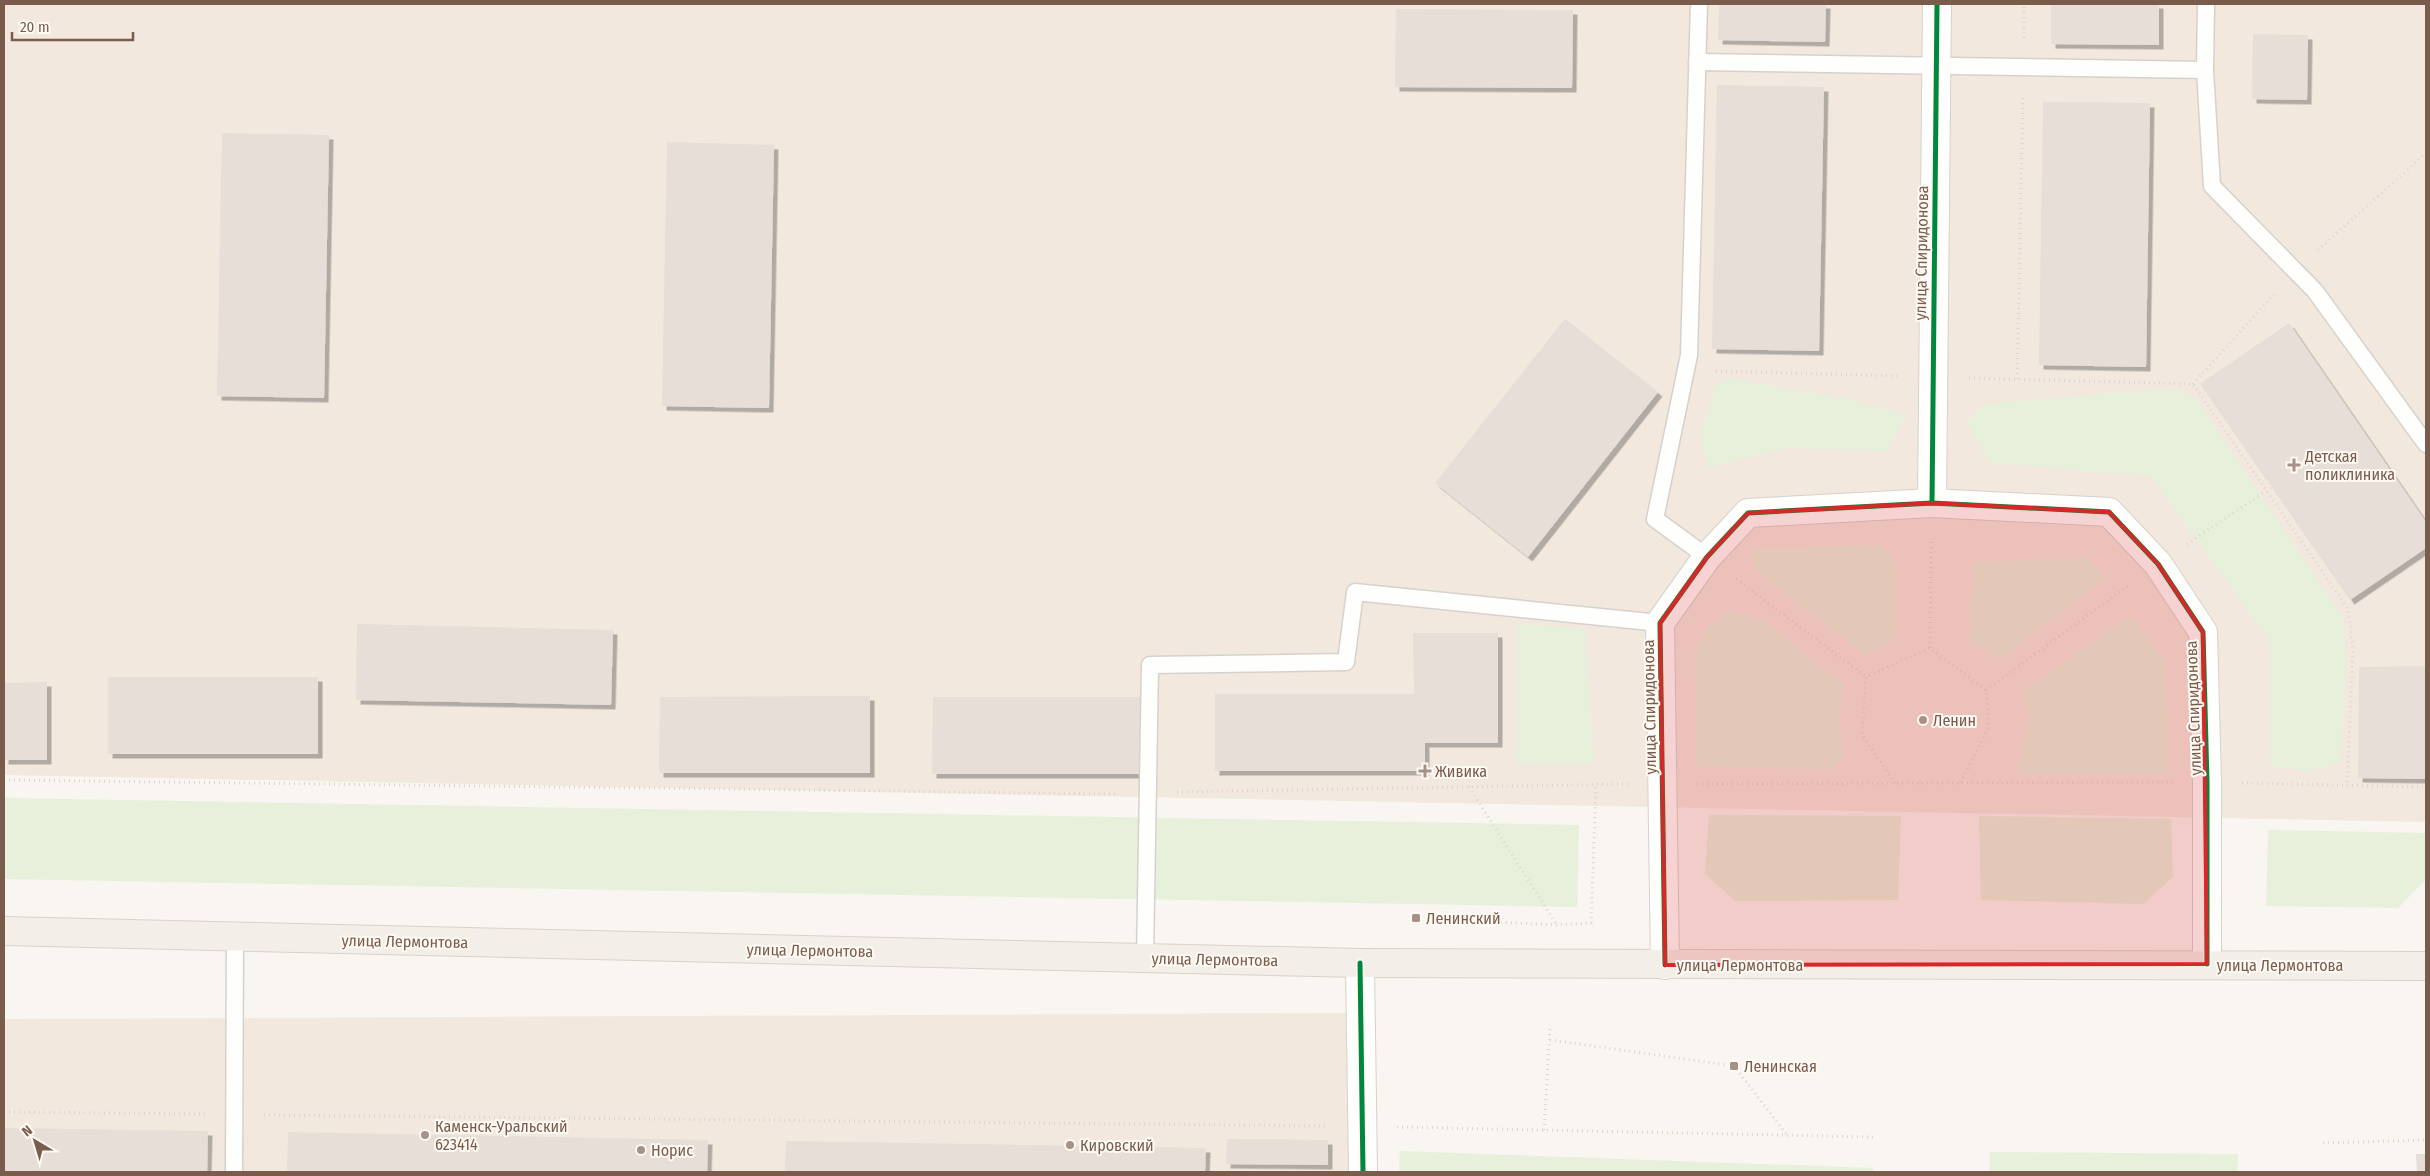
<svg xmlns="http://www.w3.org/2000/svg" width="2430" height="1176" font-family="'Fira Sans Condensed',sans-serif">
<defs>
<filter id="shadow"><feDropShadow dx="4.5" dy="4.5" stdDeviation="0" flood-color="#0004"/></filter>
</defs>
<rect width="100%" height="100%" fill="#f9f5f0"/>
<g fill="#f2e8de">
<path d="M4,4H2426V822L4,775Z"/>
<path d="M1352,1013L1356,1172H4V1019Z"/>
</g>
<g fill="#e7f0db">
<path d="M1730,378L1851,400L1906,414L1888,451L1790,448L1708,467L1700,435L1716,386Z"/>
<path d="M2175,388L2196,399L2343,617L2346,665L2340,763L2307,771L2271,766L2269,640L2151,477L1989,462L1966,422L1985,404Z"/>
<path d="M1882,545L1895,562V638L1866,656L1755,570L1752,549Z"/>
<path d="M2086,558L2106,578L2000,659L1969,641L1974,562Z"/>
<path d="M1728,611L1763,620L1844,685L1839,716L1843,757L1831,769L1697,767L1695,652L1708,627Z"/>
<path d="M2130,616L2165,661L2169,774H2017L2030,716L2022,693Z"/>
<path d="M1517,624L1585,629L1594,764H1517Z"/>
<path d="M4,798L1579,825L1577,907L4,879Z"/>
<path d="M1709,815L1901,816L1898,900L1735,901L1705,874Z"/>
<path d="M1979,816L2171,819L2173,877L2143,904L1981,900Z"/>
<path d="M2268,830L2426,833V879L2398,908L2266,906Z"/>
<path d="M1400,1151L1873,1168V1172H1399Z"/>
<path d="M1990,1152L2238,1154V1172H1990Z"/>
</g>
<g fill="#e6ded7" filter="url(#shadow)">
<path d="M1719,4H1826L1825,42L1718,40Z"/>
<path d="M2051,4H2159V45L2051,44Z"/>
<path d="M1396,9L1573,10L1572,88L1395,87Z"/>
<path d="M2253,34L2308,35L2307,100L2252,99Z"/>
<path d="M1717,85L1824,87L1819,351L1712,349Z"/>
<path d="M2043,102L2150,103L2146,367L2039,365Z"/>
<path d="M222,133L329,135L324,398L217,396Z"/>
<path d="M667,142L774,145L769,408L662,406Z"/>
<path d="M1565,319L1658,392L1528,557L1435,483Z"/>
<path d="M2289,323L2426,522V548L2350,600L2200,384Z"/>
<path d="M357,624L613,630L611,705L356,700Z"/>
<path d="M1413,633H1498V743H1425V771H1215V694H1414Z"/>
<path d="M2426,666V779L2358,778L2359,667Z"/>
<rect x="108" y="677" width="210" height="77"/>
<path d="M47,682V760H4V683Z"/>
<path d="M870,696V773H659L660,697Z"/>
<path d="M933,697H1143V774H932Z"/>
<path d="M4,1128L208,1131L207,1172H4Z"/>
<path d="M288,1132L708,1140L707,1172H287Z"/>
<path d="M1227,1139L1328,1140V1165L1226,1164Z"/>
<path d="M786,1141L1206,1148L1205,1172H785Z"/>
<path d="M2416,1154H2426V1172H2417Z"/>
</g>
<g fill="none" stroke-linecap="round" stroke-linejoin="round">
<defs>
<g id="service">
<path d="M1699,4L1689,355L1655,519L1707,557"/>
<path d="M1697,62L2205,70L2206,4"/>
<path d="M2205,70L2212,186L2315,291L2426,444"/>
<path d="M1145,958L1150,665L1346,662L1355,592L1660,623"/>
<path d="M234,1172L235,937"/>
</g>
<g id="minor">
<path d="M1932,503L1937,4"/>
<path d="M1360,963L1363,1172"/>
<path d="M1665,965L1660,623L1707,557L1748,513L1932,503L2109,512L2158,564L2203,632L2207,782V964"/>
</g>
<path id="primary" d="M4,931L1360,963L2426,966"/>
</defs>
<use href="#service" stroke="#d7d1cb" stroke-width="19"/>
<use href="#minor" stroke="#d7d1cb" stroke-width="30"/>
<use href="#primary" stroke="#dad1cc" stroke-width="30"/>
<g stroke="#dcd5d0" stroke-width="3" stroke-dasharray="1 4" stroke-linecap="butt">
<path d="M2024,38V4"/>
<path d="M2318,250L2426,153"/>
<path d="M1716,371L1898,376"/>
<path d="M1969,378L2193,384L2348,609L2353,651L2347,785"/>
<path d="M2017,379L2023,97"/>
<path d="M2193,384L2276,292"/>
<path d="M2187,544L2272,487"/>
<path d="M1736,579L1866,677"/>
<path d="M1930,648L1931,539"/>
<path d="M1986,690L2129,585"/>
<path d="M4,780L1118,794"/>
<path d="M1895,783L1862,735L1866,677L1930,648L1986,690L1989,727L1960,783"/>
<path d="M2242,783L2426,787"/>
<path d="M1697,784L2173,782"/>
<path d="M1469,787L1557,925"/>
<path d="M1177,792L1628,784"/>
<path d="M1416,918L1557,925L1591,923L1596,785"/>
<path d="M1550,1040L1734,1066L1787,1135"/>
<path d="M4,1112L206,1114"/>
<path d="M264,1115L1328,1126"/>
<path d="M1397,1127L1873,1137"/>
<path d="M1544,1130L1550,1028"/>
<path d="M2323,1143L2426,1140"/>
</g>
<use href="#service" stroke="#fefefd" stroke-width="16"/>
<use href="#minor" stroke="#fefefd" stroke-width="28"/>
<use href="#primary" stroke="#f3eee8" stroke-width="28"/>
<defs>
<g id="cycleway">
<path d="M1932,503L1937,4"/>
<path d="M1360,963L1363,1172"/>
<path d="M1665,965L1660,623L1707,557L1748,513L1932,503L2109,512L2158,564L2203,632L2207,782V964"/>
</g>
</defs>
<use href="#cycleway" stroke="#fffaf3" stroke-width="8"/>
<use href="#cycleway" stroke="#00873e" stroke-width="5"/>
</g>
<path fill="#d62828" fill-opacity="0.2" stroke="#d62828" stroke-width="4" stroke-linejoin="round" d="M1932,503L2109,512L2158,564L2203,632L2207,964L1665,965L1660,623L1707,557L1748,513Z"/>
<g fill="#a69286" stroke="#fffaf3" stroke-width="2">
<path d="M2291.5 457.5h5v5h5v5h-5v5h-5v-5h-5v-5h5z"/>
<circle cx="1923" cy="720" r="5"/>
<path d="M1422.5 763.5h5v5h5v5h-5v5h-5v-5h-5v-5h5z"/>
<rect x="1411" y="913" width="10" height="10" rx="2.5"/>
<rect x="1729" y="1061" width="10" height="10" rx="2.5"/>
<circle cx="425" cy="1135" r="5"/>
<circle cx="1070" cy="1145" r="5"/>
<circle cx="641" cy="1150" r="5"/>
</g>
<g text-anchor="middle" stroke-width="4" stroke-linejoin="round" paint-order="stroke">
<g font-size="16" fill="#7a5c4d" stroke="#fffaf3">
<text transform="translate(1921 253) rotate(-89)" y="6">улица Спиридонова</text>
<text transform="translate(1649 707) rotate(-91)" y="6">улица Спиридонова</text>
<text transform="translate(2193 708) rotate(-92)" y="6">улица Спиридонова</text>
<text transform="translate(405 941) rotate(1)" y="6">улица Лермонтова</text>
<text transform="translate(810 950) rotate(1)" y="6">улица Лермонтова</text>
<text transform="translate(1215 959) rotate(1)" y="6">улица Лермонтова</text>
<text x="1740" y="971">улица Лермонтова</text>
<text x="2280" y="971">улица Лермонтова</text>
</g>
<g font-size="16" fill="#7a5c4d" stroke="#fffaf3" text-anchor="start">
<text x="2305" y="462">Детская<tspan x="2305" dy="18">поликлиника</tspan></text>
<text x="1933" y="726">Ленин</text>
<text x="1435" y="777">Живика</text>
<text x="1426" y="924">Ленинский</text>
<text x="1744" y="1072">Ленинская</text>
<text x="435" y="1132">Каменск-Уральский<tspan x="435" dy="18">623414</tspan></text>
<text x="1080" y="1151">Кировский</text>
<text x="651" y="1156">Норис</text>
</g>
</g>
<rect width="2430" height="1176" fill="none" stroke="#7a5c4d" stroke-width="10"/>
<g transform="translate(35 1141) rotate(322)" stroke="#fffaf3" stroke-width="4" paint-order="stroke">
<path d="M0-4L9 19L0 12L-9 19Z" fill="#7a5c4d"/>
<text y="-8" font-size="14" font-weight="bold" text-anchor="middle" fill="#7a5c4d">N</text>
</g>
<path d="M12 32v8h121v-8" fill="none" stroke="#7a5c4d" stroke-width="2.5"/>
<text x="20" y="32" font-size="15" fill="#7a5c4d" stroke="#fffaf3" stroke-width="4" paint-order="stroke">20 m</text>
</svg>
